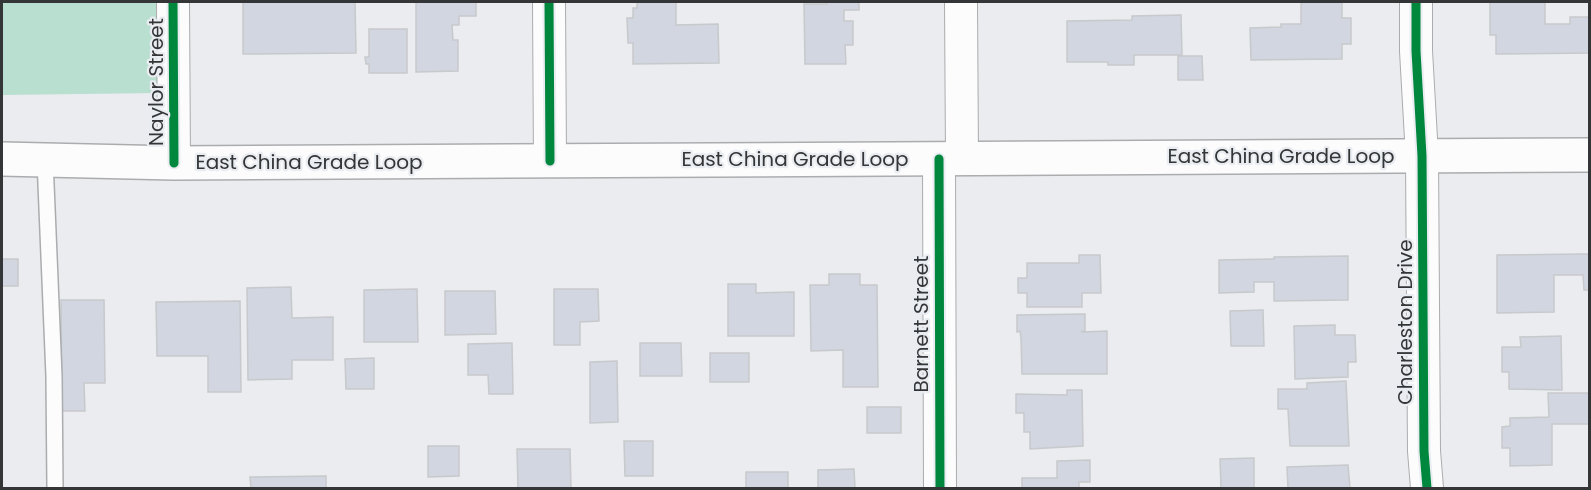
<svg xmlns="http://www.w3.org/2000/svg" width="1591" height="490" font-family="Poppins,sans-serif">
<rect width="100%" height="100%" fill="#eaecef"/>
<path fill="#b8dfcf" d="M2,2H156L157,93L2,95Z"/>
<g fill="#d1d6e0" stroke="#c7c9cb" stroke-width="1.5">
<path d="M243,2H355L356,53L243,54Z"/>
<path d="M416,2H476V16H459V25H452L453,40H458V71L416,72Z"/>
<path d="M637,2H676V25L718,24L719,63L633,64V43H628L627,18H633V8H637Z"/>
<path d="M827,2H859V10H844V21H853V45H845L846,64H805L804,4H827Z"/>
<path d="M1301,2H1342V18H1351V44H1342V59L1251,60L1250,28L1281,27V24H1301Z"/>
<path d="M1490,2H1545V24H1570V17H1590V53L1496,54V35H1490Z"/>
<path d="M1181,15L1182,55H1134V65H1108V62H1067V21L1132,20V16Z"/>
<path d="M369,29H407V73H369V64H366L365,57H369Z"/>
<path d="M1178,56H1202L1203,80H1178Z"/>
<path d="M1583,254H1590V290H1584L1583,275H1554V312L1497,313V255Z"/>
<path d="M1079,255H1100L1101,293H1082V307H1027V293H1018V278H1027V263H1079Z"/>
<path d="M1348,256V300L1274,301V282H1254V292L1219,293V260L1274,259V257Z"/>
<rect x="2" y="259" width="16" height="27"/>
<path d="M829,274H860V285H877L878,387H843V350L811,351L810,285H829Z"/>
<path d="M728,284H756V293L794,292V336H728Z"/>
<path d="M291,287L292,318L333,317V360H292V379L248,380L247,288Z"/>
<path d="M417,289L418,342H364V290Z"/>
<path d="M554,289H598L599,321L580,322V345H554Z"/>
<path d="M445,291H495L496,334L445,335Z"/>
<path d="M61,300H104L105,383H84L85,411H62Z"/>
<path d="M240,301L241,392H208V356H157L156,302Z"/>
<path d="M1263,310L1264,346H1231L1230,311Z"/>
<path d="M1085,314V331L1081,332L1107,331V374H1022L1021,338L1020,331L1017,332V315Z"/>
<path d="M1335,325V335H1355L1356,362H1348V377L1295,379L1294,326Z"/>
<path d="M1561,336L1562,390L1509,389V372H1502V347H1521L1520,337Z"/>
<path d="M512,343L513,394H489L488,375H468V344Z"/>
<path d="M640,343H681L682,376H640Z"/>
<rect x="710" y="353" width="39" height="29"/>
<path d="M374,358V389H346L345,359Z"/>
<path d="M617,361L618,422L590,423V362Z"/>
<path d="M1346,381L1349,446H1290L1288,409H1278V389H1307V383Z"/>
<path d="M1067,390H1082L1083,446L1030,449V432H1024V413H1016V394L1067,395Z"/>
<path d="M1548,393H1590V424H1552V465L1510,466V448H1502V427L1510,426V418L1549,417Z"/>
<rect x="867" y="407" width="34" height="26"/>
<path d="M624,441H653V476H625Z"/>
<path d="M428,446H459V476L428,477Z"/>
<path d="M517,449H570L571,488H518Z"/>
<path d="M1254,458V488H1221L1220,459Z"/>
<path d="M1090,460V482H1079V488H1022V478H1057V461Z"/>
<path d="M1348,465L1350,488H1279H1288L1287,467Z"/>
<path d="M854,469L855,488H818V470Z"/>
<rect x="746" y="472" width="42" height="16"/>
<path d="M326,476V488H251L250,477Z"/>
</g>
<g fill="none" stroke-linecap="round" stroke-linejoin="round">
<defs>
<path id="service" d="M45,160L54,376L55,488"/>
<g id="minor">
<path d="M173,2L174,163"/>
<path d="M549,2L550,161"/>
<path d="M961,2L962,158"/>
<path d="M1416,2V51L1422,156L1424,451L1427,488"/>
<path d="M939,159L940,488"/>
</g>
<path id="secondary" d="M2,159L174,163L1590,155"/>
</defs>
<use href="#service" stroke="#abacae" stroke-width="18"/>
<use href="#minor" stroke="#abacae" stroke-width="34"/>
<use href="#secondary" stroke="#abacae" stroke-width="36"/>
<use href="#service" stroke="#fcfcfd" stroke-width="15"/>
<use href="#minor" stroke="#fcfcfd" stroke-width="32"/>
<use href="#secondary" stroke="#fcfcfd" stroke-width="33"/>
<defs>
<g id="cycleway">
<path d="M173,2L174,163"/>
<path d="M549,2L550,161"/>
<path d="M1416,2V51L1422,156L1424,451L1427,488"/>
<path d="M939,159L940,488"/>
</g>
</defs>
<use href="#cycleway" stroke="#e9ecf0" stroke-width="13"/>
<use href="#cycleway" stroke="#00873e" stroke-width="9"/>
</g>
<g text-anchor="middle" stroke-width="4.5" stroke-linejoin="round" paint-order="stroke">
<g font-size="20" fill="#343536" stroke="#e9ecf0">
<text transform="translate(156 82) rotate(-90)" y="7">Naylor Street</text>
<text x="1281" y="163">East China Grade Loop</text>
<text x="795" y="166">East China Grade Loop</text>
<text x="309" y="169">East China Grade Loop</text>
<text transform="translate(1405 322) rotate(-90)" y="7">Charleston Drive</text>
<text transform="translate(921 324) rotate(-90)" y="7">Barnett Street</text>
</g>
</g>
<rect width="1591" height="490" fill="none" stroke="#343536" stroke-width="6"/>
</svg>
